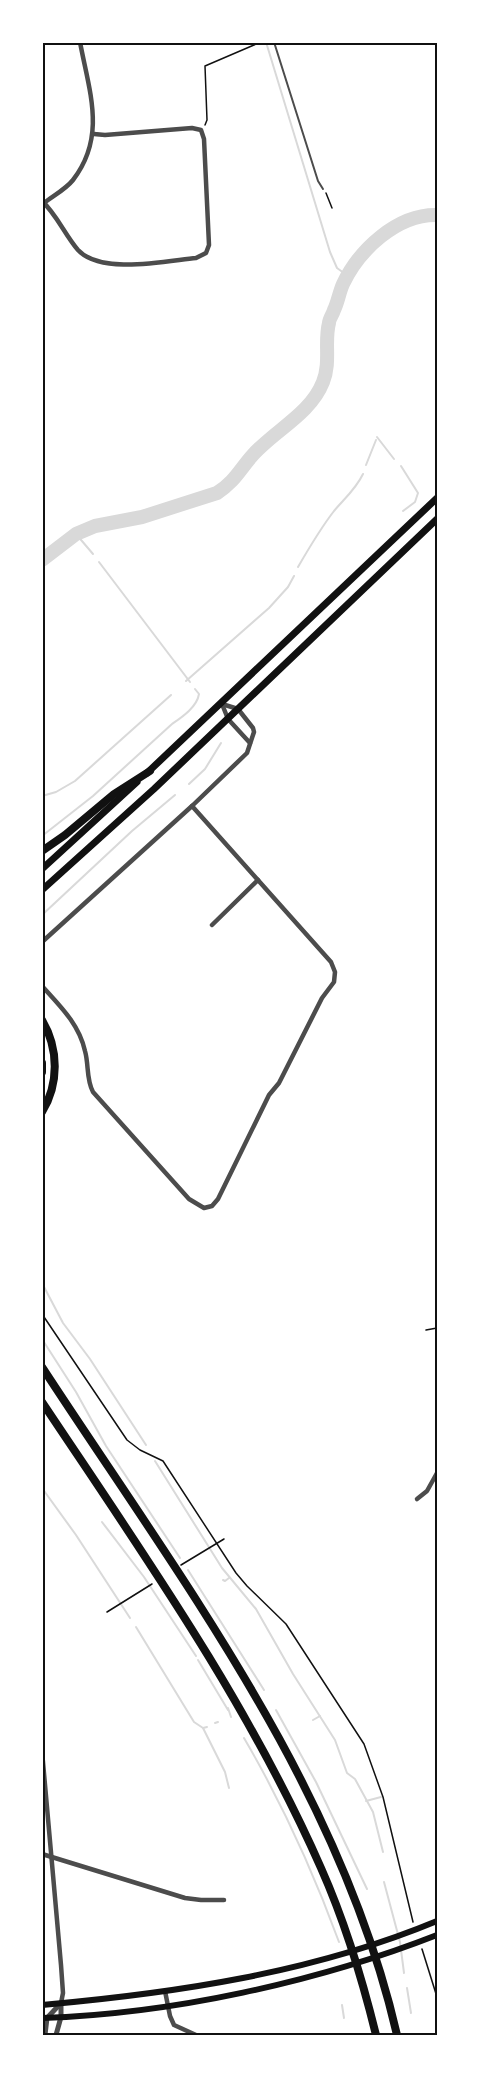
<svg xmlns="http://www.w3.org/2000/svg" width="479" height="2077" font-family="Poppins,sans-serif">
<rect width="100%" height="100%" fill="#fff"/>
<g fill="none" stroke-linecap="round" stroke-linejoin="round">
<g stroke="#d9d9d9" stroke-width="2">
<path d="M266,42L330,252L337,268L348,276"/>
<path d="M377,437L394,459"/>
<path d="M366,465L376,440"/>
<path d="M401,466L418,493L415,502L403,511"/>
<path d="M76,534L93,554"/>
<path d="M55,544L58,548"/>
<path d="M99,562L190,682"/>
<path d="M298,567C309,548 320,529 334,511C344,499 356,489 363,474"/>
<path d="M186,681L269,608L288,587L294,576"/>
<path d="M189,784L205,769L221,743"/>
<path d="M42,796L56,792L75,781L171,695"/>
<path d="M42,836L93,796L172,724C182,717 197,707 199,694L195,689"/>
<path d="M42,915L132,831L175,795"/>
<path d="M42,1283L63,1323L90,1359L146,1445"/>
<path d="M42,1339L76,1392L106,1446L180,1558"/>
<path d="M155,1461L222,1568L256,1609L293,1674L335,1740L347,1773L355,1779L373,1812L383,1852"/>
<path d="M42,1488L76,1535L130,1618"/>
<path d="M102,1522L144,1577L196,1656"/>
<path d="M188,1570L264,1690"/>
<path d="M223,1580L225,1581L229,1578"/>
<path d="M136,1627L194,1722L203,1728L207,1727"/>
<path d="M198,1660L228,1710"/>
<path d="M228,1708L231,1717"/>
<path d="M276,1710L316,1782L367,1889"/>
<path d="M313,1720L320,1716"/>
<path d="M215,1723L218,1722"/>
<path d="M203,1728L225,1772L229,1788"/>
<path d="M244,1738C282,1803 313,1871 339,1942"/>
<path d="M366,1801L381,1797"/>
<path d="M384,1882L400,1942L404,1973"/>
<path d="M407,1988L411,2013"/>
<path d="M342,2005L344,2018"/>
</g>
<path stroke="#d9d9d9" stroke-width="14" d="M42,560L76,534L95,526L142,517L217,493C234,482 239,471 251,457C273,431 310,415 323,382C331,362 324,342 329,323C329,319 333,314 334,310C338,302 339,293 343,284C359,250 397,214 437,215"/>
<g stroke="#111" stroke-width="1.5">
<path d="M205,125L207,120L205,66L261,42"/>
<path d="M326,193L332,208"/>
<path d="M42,1314L127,1440L140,1450L163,1461L236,1573L247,1586L286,1624L364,1744L383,1797L413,1922"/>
<path d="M426,1330L437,1328"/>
<path d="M181,1565L224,1539"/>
<path d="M107,1612L152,1584"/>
<path d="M422,1949L437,1997"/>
</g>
<path stroke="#4c4c4c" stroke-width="2" d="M274,42L318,181L323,189"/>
<g stroke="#4c4c4c" stroke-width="4.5">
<path d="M42,201C57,215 65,235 78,250C101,275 166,261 196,258L206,253L209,245L204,139L201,130L192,128L105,135L94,134"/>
<path d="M44,203C53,196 66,189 73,180C107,136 89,91 80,42"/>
<path d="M222,704L228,719L250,743"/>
<path d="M212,925L258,880"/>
<path d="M42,942L192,806L247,753L254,732L253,728L238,709L222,704"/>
<path d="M42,986C60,1006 79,1024 85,1051C89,1065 86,1079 93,1092L189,1199L204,1208L212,1206L218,1199L269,1095L279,1083L322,998L334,982L335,972L331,962L192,806"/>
<path d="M417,1499L427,1491L437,1473"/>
<path d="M42,1751L61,1965L63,1993L61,2003"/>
<path d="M42,1854L185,1898L201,1900H224"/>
<path d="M165,1991L170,2016L174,2025L196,2035"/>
</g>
<g stroke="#4c4c4c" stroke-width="5">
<path d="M45,2035L47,2018L61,2003"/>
<path d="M56,2035L61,2017V2003"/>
</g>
<g stroke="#111" stroke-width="6">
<path d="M42,2005C176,1993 312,1973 437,1921"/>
<path d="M42,2018C171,2014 317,1982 437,1935"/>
</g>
<g stroke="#111" stroke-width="7">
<path d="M147,773L437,498"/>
<path d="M42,869L137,782"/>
<path d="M42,890L154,789L437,519"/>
</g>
<g stroke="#111" stroke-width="8">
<path d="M42,851L65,835L114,794L150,771"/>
<path d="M42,1020C59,1049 59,1084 42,1112"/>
<path d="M42,1063V1072"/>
<path d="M42,1367C179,1577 340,1786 397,2035"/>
<path d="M42,1402C142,1552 248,1702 321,1868C345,1922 362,1978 376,2035"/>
</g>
</g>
<rect width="479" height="2077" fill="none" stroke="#ffffff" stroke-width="87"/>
<rect x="44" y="44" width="392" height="1990" fill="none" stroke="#111" stroke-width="2"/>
</svg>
